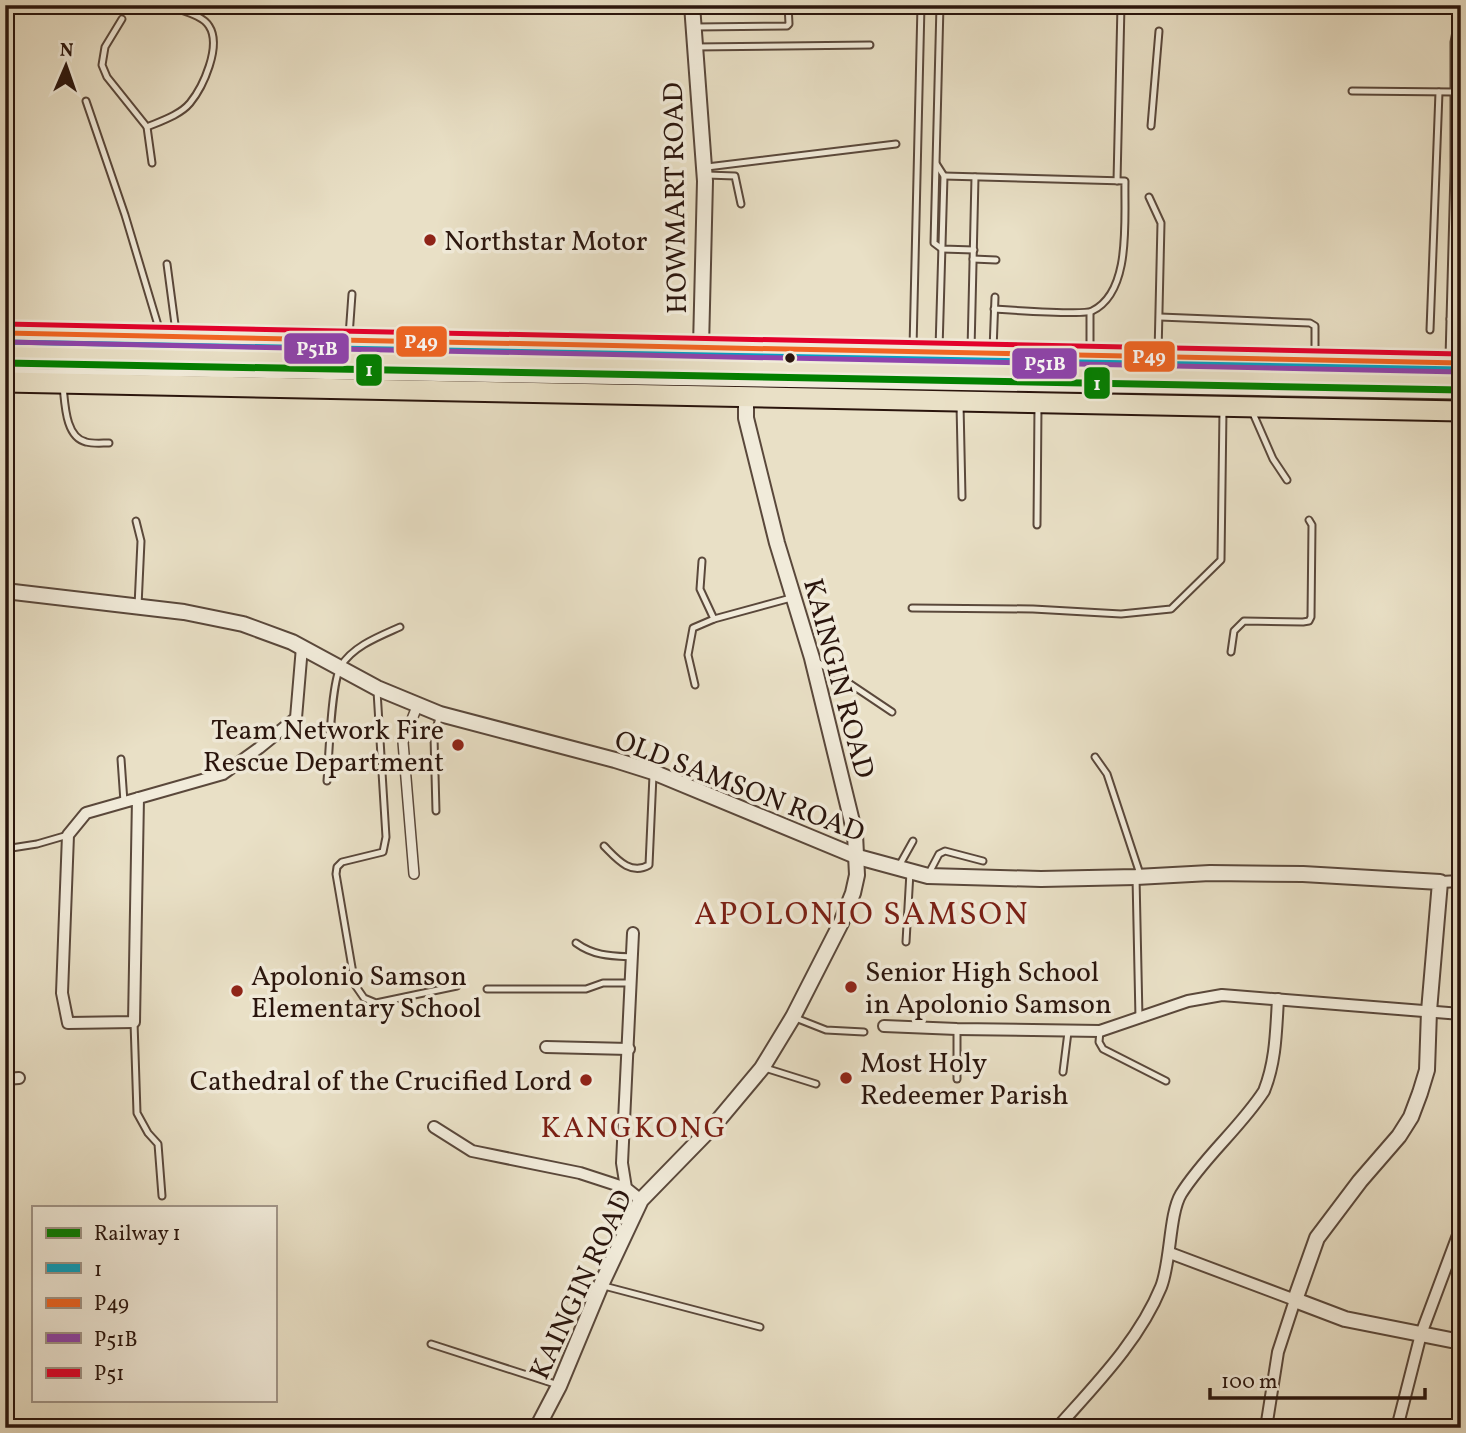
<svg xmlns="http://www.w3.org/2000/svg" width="1466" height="1433" font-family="Vollkorn,serif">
<rect width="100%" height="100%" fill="#e9e0c6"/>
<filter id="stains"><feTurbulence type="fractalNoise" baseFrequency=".00286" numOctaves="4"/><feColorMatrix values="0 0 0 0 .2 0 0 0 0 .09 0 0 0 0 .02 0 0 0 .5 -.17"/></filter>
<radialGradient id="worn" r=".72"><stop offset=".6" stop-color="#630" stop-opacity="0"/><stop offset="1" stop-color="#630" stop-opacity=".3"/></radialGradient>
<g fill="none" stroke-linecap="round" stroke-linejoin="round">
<defs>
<g id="service">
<path d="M940,5L934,243L942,249L974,250"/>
<path d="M122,19L105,47L102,65L107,77L147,127L152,163"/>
<path d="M696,27L787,26L789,24L788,5"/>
<path d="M695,47L870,45"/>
<path d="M1352,91L1453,92"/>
<path d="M86,101L125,215L160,332"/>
<path d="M1151,126L1159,31"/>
<path d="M147,127C161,121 180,115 190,103C203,87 222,46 209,26C203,16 186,12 175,8"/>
<path d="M937,165L944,176L939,349"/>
<path d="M707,167L896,144"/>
<path d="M707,175L735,176L741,204"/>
<path d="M944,176L1125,181C1124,219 1132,292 1092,311C1084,315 1009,310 994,309"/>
<path d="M1117,181L1121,5"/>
<path d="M1149,197L1161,223L1158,354"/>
<path d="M973,259L996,260"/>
<path d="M167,264L176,332"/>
<path d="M1160,317L1310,323L1315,326V355"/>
<path d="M1450,319H1461"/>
<path d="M1430,330L1439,92"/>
<path d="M349,336L352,294"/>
<path d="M913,348L921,5"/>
<path d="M971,350L975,177"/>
<path d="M993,350L995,297"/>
<path d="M1090,352V313"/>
<path d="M1449,358L1454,171V42L1461,5"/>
<path d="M5,371L1461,396"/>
<path d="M63,386C65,403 65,437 86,442C93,444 102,443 109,443"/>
<path d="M960,404L962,497"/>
<path d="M1252,411L1273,459L1287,480"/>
<path d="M5,519L9,534L7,589"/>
<path d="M136,521L141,541L138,606"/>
<path d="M1037,525L1038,406"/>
<path d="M702,561L700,589L714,619"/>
<path d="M912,608L1033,609L1121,614L1171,609L1221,560L1223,410"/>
<path d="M1231,652L1234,631L1244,621L1303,622L1309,621L1311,617L1312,525L1309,520"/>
<path d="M816,661L892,712"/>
<path d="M695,685L688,655L693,628L714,619L791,598"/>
<path d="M377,691L386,837L383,852L342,862L337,867L336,874L355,985L364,998L376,1003L457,986"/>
<path d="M1095,757L1107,774L1140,874"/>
<path d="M121,759L124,802"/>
<path d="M327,781C329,758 331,682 341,666C353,646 380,636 400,627"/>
<path d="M436,811L434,737L440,714"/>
<path d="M604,846C616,858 630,876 649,865L653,775"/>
<path d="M5,849L37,844L68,835"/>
<path d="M899,866L913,841"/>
<path d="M929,873L939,854L945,851L983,861"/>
<path d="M1136,877L1139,1018"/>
<path d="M906,942L910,872"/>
<path d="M576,943C594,956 611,956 632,957"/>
<path d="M487,989H586L603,983H630"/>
<path d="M793,1017L826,1030L864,1032"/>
<path d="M134,1022L137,1113L148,1133L158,1144L162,1196"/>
<path d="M957,1030V1079"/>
<path d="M1100,1031L1099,1042L1103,1049L1166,1081"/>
<path d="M765,1068L816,1084"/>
<path d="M1063,1072L1068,1032"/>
<path d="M620,1202L633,1210"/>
<path d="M604,1286L760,1327"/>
<path d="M431,1344L558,1385"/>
<path d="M746,1424L827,1426"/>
</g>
<path id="pedestrian" d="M414,874L403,742L418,704"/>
<g id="minor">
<path d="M138,798L134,1022L68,1023L62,993L68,835L86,813L223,774L259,748L296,718L302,647"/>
<path d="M1440,882L1461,881"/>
<path d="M633,933L622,1163L626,1188L641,1200"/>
<path d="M884,1026L957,1029L1100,1031L1188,1001L1222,995L1461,1014"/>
<path d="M546,1047L629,1049"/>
<path d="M5,1079L19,1078"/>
<path d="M434,1127L472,1151L580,1173L626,1188"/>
<path d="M1170,1253L1295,1300L1278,1352L1266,1428"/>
<path d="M1057,1428C1095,1385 1139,1341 1161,1287C1171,1262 1169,1214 1181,1194C1204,1157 1240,1128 1264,1091C1276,1061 1276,1031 1278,999"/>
<path d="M1397,1428L1421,1334L1461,1227"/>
</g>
<g id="tertiary">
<path d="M692,5L705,181L701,347"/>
<path d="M5,591L184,612L243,624L292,642L377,688L440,714L615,760L653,772L858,857L928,876L1041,879L1136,877L1210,873L1303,874L1440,882L1429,1011L1427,1070L1420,1093L1411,1117L1399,1136L1360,1181L1317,1238L1295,1300L1345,1319L1461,1342"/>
<path d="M537,1428L559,1386L601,1285L641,1200L716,1123L762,1068L793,1017L841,923L853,893L857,875L855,834L812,658L777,543L746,418V397"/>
</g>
<g id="trunk">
<path d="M5,333L1461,363"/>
<path d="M5,382L1461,411"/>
</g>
</defs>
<use href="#service" stroke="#5a483b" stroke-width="9"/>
<use href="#pedestrian" stroke="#5a483b" stroke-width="12"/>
<use href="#minor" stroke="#5a483b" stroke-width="14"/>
<use href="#tertiary" stroke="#5a483b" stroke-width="18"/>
<use href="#trunk" stroke="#2a150d" stroke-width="23"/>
<use href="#service" stroke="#f1ebda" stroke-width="5"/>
<use href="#pedestrian" stroke="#f1ebda" stroke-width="9"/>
<use href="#minor" stroke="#f1ebda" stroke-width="10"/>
<use href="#tertiary" stroke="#f1ebda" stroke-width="14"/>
<use href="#trunk" stroke="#e9e0c6" stroke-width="19"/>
<defs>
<path id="bus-1" d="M5,342L1461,369"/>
<path id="bus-2" d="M5,333L1461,363"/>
<path id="bus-3" d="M5,342L1461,372"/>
<path id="bus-4" d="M5,324L1461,354"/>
</defs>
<use href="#bus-1" stroke="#f1ebda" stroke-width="10"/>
<use href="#bus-2" stroke="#f1ebda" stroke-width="10"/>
<use href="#bus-3" stroke="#f1ebda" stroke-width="10"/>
<use href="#bus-4" stroke="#f1ebda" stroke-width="10"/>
<use href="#bus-1" stroke="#02a2c4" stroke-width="5"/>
<use href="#bus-2" stroke="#f26522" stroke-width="5"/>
<use href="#bus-3" stroke="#8e44ad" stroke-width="5"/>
<use href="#bus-4" stroke="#e4002b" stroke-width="5"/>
<defs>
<path id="rail-1" d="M5,363L1461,390"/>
</defs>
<use href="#rail-1" stroke="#f1ebda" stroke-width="12"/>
<use href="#rail-1" stroke="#008000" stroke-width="7"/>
</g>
<g fill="#8f2418" stroke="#f1ebda" stroke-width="2.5">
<circle cx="430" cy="240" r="7"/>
<circle cx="458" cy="745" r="7"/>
<circle cx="851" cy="987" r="7"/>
<circle cx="237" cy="991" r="7"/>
<circle cx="846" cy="1078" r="7"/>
<circle cx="586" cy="1080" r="7"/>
</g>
<circle fill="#2a150d" stroke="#f1ebda" stroke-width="2.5" cx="790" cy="358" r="6"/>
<g text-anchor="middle" stroke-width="7" stroke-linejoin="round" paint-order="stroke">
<g font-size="28" fill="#2a150d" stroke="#f1ebda">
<text transform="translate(674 198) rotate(-91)" y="10">HOWMART ROAD</text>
<text transform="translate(840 678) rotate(75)" y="10">KAINGIN ROAD</text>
<text transform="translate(740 785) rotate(21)" y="10">OLD SAMSON ROAD</text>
<text transform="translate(580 1284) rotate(-65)" y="10">KAINGIN ROAD</text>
</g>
<g font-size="28" fill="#2a150d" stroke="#f1ebda" text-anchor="start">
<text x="444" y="250">Northstar Motor</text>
<text x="444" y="739" text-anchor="end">Team Network Fire<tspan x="444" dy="32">Rescue Department</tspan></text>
<text x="865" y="981">Senior High School<tspan x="865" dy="32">in Apolonio Samson</tspan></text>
<text x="251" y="985">Apolonio Samson<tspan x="251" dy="32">Elementary School</tspan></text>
<text x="860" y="1072">Most Holy<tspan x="860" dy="32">Redeemer Parish</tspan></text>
<text x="572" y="1090" text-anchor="end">Cathedral of the Crucified Lord</text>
</g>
<g font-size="30" letter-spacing="2" fill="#7a1f14" stroke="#f1ebda">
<text x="634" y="1137">KANGKONG</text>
</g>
<g font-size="32" letter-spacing="2" fill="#7a1f14" stroke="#f1ebda">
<text x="862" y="924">APOLONIO SAMSON</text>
</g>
</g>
<g stroke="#f1ebda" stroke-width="2.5">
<rect x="395" y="325" width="53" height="33" rx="7" fill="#f26522"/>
<rect x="283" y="332" width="67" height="33" rx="7" fill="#8e44ad"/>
<rect x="1123" y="340" width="53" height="33" rx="7" fill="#f26522"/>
<rect x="1011" y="347" width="67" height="33" rx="7" fill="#8e44ad"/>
<rect x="355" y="353" width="28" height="34" rx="7" fill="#008000"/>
<rect x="1083" y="366" width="28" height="34" rx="7" fill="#008000"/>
</g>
<g font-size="19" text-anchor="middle" font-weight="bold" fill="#fff">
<text x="421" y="348">P49</text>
<text x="317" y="355">P51B</text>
<text x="1149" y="363">P49</text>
<text x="1045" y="370">P51B</text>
<text x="369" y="376">1</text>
<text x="1097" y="390">1</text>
</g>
<rect width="1466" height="1433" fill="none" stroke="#e9e0c6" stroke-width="28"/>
<rect x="7" y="7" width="1452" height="1419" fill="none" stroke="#2a150d" stroke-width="3.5"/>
<rect x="14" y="14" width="1438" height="1405" fill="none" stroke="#2a150d" stroke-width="2"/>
<rect x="32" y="1206" width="245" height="196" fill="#f1ebda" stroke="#a19588" stroke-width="2"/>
<rect x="46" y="1228" width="35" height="10" fill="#008000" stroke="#a19588" stroke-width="2"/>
<text x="94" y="1240" font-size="21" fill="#2a150d">Railway 1</text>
<rect x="46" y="1263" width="35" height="10" fill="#02a2c4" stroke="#a19588" stroke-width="2"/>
<text x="94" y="1276" font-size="21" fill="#2a150d">1</text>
<rect x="46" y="1298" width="35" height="10" fill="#f26522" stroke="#a19588" stroke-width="2"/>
<text x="94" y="1310" font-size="21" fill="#2a150d">P49</text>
<rect x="46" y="1333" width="35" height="10" fill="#8e44ad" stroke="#a19588" stroke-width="2"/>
<text x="94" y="1346" font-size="21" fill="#2a150d">P51B</text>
<rect x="46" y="1368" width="35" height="10" fill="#e4002b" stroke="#a19588" stroke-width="2"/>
<text x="94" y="1380" font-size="21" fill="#2a150d">P51</text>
<g transform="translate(66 66) rotate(2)" stroke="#f1ebda" stroke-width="5" paint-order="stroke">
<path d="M0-5L12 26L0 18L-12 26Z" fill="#2a150d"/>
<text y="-10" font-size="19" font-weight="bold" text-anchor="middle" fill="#2a150d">N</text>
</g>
<path d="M1210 1388v10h215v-10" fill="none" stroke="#2a150d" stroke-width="3.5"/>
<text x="1221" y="1388" font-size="21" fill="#2a150d" stroke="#f1ebda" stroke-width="5" paint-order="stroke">100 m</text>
<rect width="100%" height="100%" filter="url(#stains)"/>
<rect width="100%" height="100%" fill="url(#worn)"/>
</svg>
